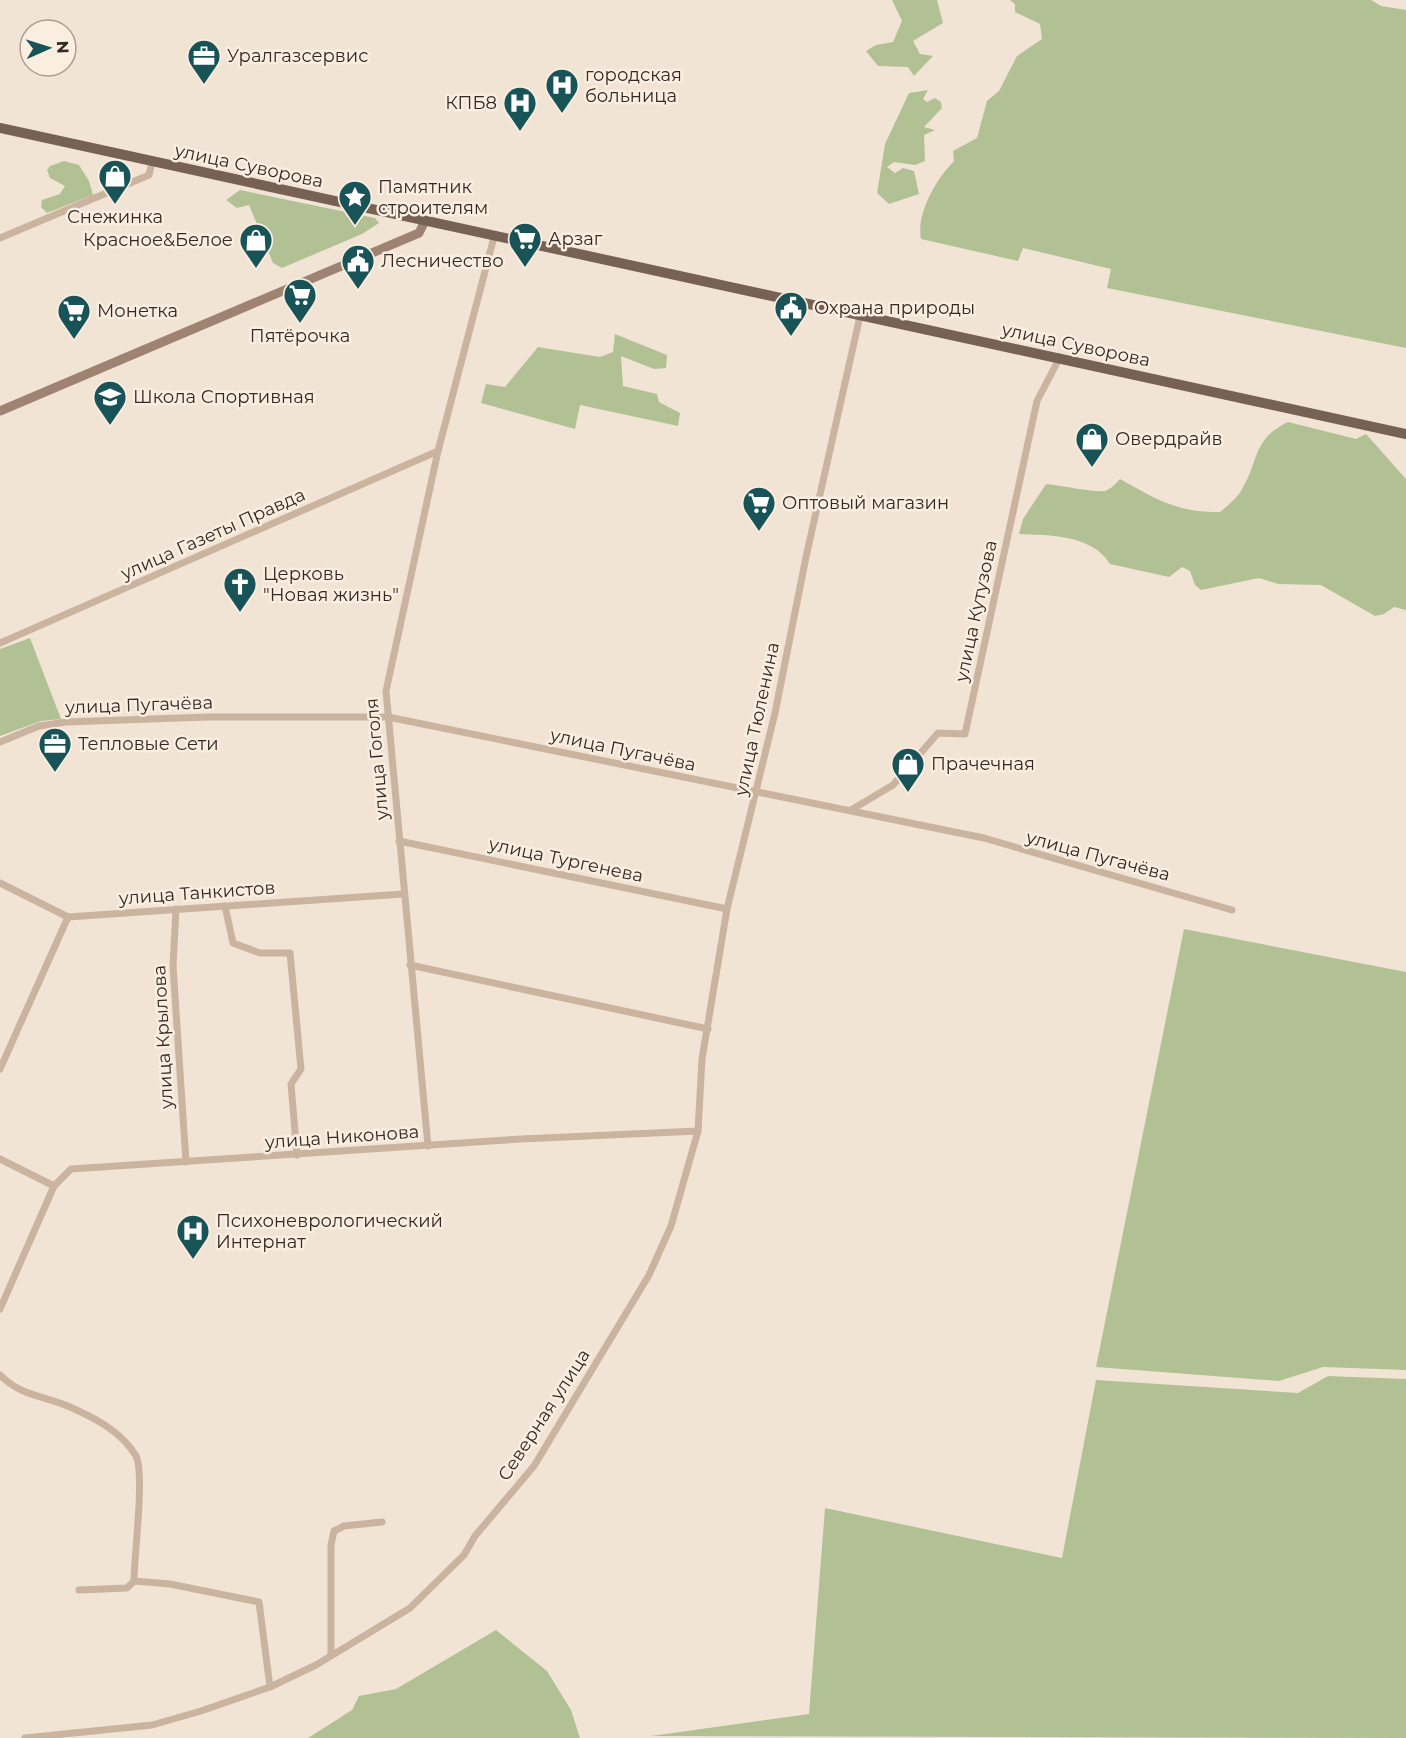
<svg xmlns="http://www.w3.org/2000/svg" width="1406" height="1738" font-family="Montserrat,sans-serif">
<rect width="100%" height="100%" fill="#f2e4d5"/>
<g fill="#b2c194">
<path d="M892,0H937L943,23L913,41L920,54L933,56L914,76L908,67L878,66L866,51L876,45L893,42L902,21Z"/>
<path d="M1010,0H1371L1381,6L1406,10V348L1107,288L1111,269L1023,248L1018,261L921,239C916,214 936,179 954,161L953,151L977,138L987,101L999,91L1017,56L1042,39L1040,24L1015,12V4Z"/>
<path d="M928,90L923,99L927,102L935,98L941,102L942,108L924,127L935,130L924,135L925,161L915,165L894,162L887,167L895,173L903,168L914,171L919,194L889,204L877,193L885,144L909,93Z"/>
<path d="M64,161L79,165L89,181L93,195L47,213L41,207L42,200L60,194L65,186L50,178L47,170L50,166Z"/>
<path d="M240,190L375,218L379,223L362,234L282,268L273,263L249,205L237,208L226,200Z"/>
<path d="M615,334L667,355L666,368L654,369L621,356L623,386L657,394L659,402L680,413L678,426L580,405L575,429L481,403L486,384L505,387L538,347L600,357L613,352Z"/>
<path d="M1288,422L1356,439L1366,434L1406,479V610L1394,607L1384,614L1375,616L1321,585L1278,584L1259,578L1201,590L1195,585L1190,571L1182,567L1169,577L1110,564C1093,535 1049,535 1019,534L1023,519L1046,484C1058,485 1098,493 1105,491C1111,489 1116,483 1120,479C1156,499 1178,513 1220,512C1227,506 1236,499 1241,491C1259,462 1252,439 1288,422Z"/>
<path d="M30,638L61,719L41,721L0,736V649Z"/>
<path d="M1184,929L1406,972V1370L1323,1367L1279,1381L1096,1367Z"/>
<path d="M1328,1376L1406,1379V1738L651,1736L809,1714L825,1508L1062,1558L1096,1380L1298,1393Z"/>
<path d="M496,1630L547,1671L571,1710L580,1738H308L352,1710L359,1696L396,1689Z"/>
</g>
<g fill="none" stroke-linecap="round" stroke-linejoin="round">
<g stroke="#cab4a0" stroke-width="7">
<path d="M0,238L149,175L152,162"/>
<path d="M0,643L438,451"/>
<path d="M0,742L39,726L66,722L208,717H388L984,838L1232,910"/>
<path d="M851,810L893,785L938,733L965,734L1037,401L1060,357"/>
<path d="M399,841L727,909"/>
<path d="M0,883L68,917L403,894"/>
<path d="M225,906L233,943L260,953H290L301,1069L291,1084L297,1155"/>
<path d="M176,909L173,966L186,1162"/>
<path d="M410,965L708,1029"/>
<path d="M0,1069L68,917"/>
<path d="M428,1146L386,691L438,451L494,237"/>
<path d="M0,1159L54,1186L71,1169L521,1139L698,1131"/>
<path d="M0,1309L54,1186"/>
<path d="M0,1375C22,1397 43,1395 70,1407C95,1418 122,1432 136,1456C145,1474 134,1556 134,1581L170,1584L259,1602L270,1687"/>
<path d="M79,1590L127,1588L134,1581"/>
<path d="M331,1654V1545L334,1531L344,1526L382,1522"/>
<path d="M25,1738L152,1725L201,1711L270,1687L316,1665L410,1608L464,1555L475,1536L534,1466L649,1275L671,1226L698,1131L702,1059L727,909L775,713L806,557L860,316"/>
</g>
<path stroke="#9e8272" stroke-width="9" d="M0,411L419,233L425,221"/>
<path stroke="#776054" stroke-width="10" d="M0,128L1406,434"/>
</g>
<defs>
<symbol id="office-pin" viewBox="-11 -11 22 30"><path d="M0 17L-7.5 6A9.5 9.5 0 1 1 7.5 6Z" fill="#175357" stroke="#faeee1"/><path d="M-6-3h4V-5.5h4V-3h4V5H-6ZM-1-4.5V-3h2v-1.5ZM-6 0V1H6V0Z" fill="#fff"/></symbol>
<symbol id="hospital-pin" viewBox="-11 -11 22 30"><path d="M0 17L-7.5 6A9.5 9.5 0 1 1 7.5 6Z" fill="#175357" stroke="#faeee1"/><path d="M-5-5h3v3.5h4V-5h3V5h-3V1.5h-4V5h-3Z" fill="#fff"/></symbol>
<symbol id="shop-pin" viewBox="-11 -11 22 30"><path d="M0 17L-7.5 6A9.5 9.5 0 1 1 7.5 6Z" fill="#175357" stroke="#faeee1"/><path d="M-5-2.5h2.3a2.7 3.5 0 0 1 5.4 0H5L5.5 6h-11ZM-1.5-2.5h3a1.5 2.3 0 0 0-3 0Z" fill="#fff"/></symbol>
<symbol id="sight-pin" viewBox="-11 -11 22 30"><path d="M0 17L-7.5 6A9.5 9.5 0 1 1 7.5 6Z" fill="#175357" stroke="#faeee1"/><path d="M0-6L1.8-2.2L6-1.7L2.9 1.2L3.7 5.4L0 3.3L-3.7 5.4L-2.9 1.2L-6-1.7L-1.8-2.2Z" fill="#fff"/></symbol>
<symbol id="supermarket-pin" viewBox="-11 -11 22 30"><path d="M0 17L-7.5 6A9.5 9.5 0 1 1 7.5 6Z" fill="#175357" stroke="#faeee1"/><path d="M-6-5.5h2.5l.6 2H6L4.5 2H-2.5L-4.4-4H-6ZM-1.5 3.2a1.3 1.3 0 1 0 .1 0ZM3 3.2a1.3 1.3 0 1 0 .1 0Z" fill="#fff"/></symbol>
<symbol id="civic-pin" viewBox="-11 -11 22 30"><path d="M0 17L-7.5 6A9.5 9.5 0 1 1 7.5 6Z" fill="#175357" stroke="#faeee1"/><path d="M-.6-6.5H3V-4.5H.6V-3L4-1V1h2V6H-6V1h2V-1L-.6-3ZM-1.2 2.5V6h2.4V2.5Z" fill="#fff"/></symbol>
<symbol id="school-pin" viewBox="-11 -11 22 30"><path d="M0 17L-7.5 6A9.5 9.5 0 1 1 7.5 6Z" fill="#175357" stroke="#faeee1"/><path d="M0-5L7-2L0 1L-7-2ZM-4 1L0 2.5L4 1V4Q0 6-4 4Z" fill="#fff"/></symbol>
<symbol id="church-pin" viewBox="-11 -11 22 30"><path d="M0 17L-7.5 6A9.5 9.5 0 1 1 7.5 6Z" fill="#175357" stroke="#faeee1"/><path d="M-1.2-6h2.4v3.5h3.3v2.4h-3.3V6h-2.4V-.1h-3.3v-2.4h3.3Z" fill="#fff"/></symbol>
</defs>
<g fill-rule="evenodd">
<use href="#office-pin" x="185" y="37" width="38" height="52"/>
<use href="#hospital-pin" x="543" y="66" width="38" height="52"/>
<use href="#hospital-pin" x="501" y="84" width="38" height="52"/>
<use href="#shop-pin" x="96" y="157" width="38" height="52"/>
<use href="#sight-pin" x="336" y="178" width="38" height="52"/>
<use href="#supermarket-pin" x="506" y="220" width="38" height="52"/>
<use href="#shop-pin" x="237" y="221" width="38" height="52"/>
<use href="#civic-pin" x="339" y="242" width="38" height="52"/>
<use href="#supermarket-pin" x="281" y="276" width="38" height="52"/>
<use href="#civic-pin" x="772" y="289" width="38" height="52"/>
<use href="#supermarket-pin" x="55" y="292" width="38" height="52"/>
<use href="#school-pin" x="91" y="378" width="38" height="52"/>
<use href="#shop-pin" x="1073" y="420" width="38" height="52"/>
<use href="#supermarket-pin" x="740" y="484" width="38" height="52"/>
<use href="#church-pin" x="221" y="565" width="38" height="52"/>
<use href="#office-pin" x="36" y="725" width="38" height="52"/>
<use href="#shop-pin" x="889" y="745" width="38" height="52"/>
<use href="#hospital-pin" x="174" y="1212" width="38" height="52"/>
</g>
<g text-anchor="middle" stroke-width="5" stroke-linejoin="round" paint-order="stroke">
<g font-size="18" fill="#342924" stroke="#faeee1" text-anchor="start">
<text x="227" y="62">Уралгазсервис</text>
<text x="585" y="81">городская<tspan x="585" dy="21">больница</tspan></text>
<text x="497" y="109" text-anchor="end">КПБ8</text>
<text x="378" y="193">Памятник<tspan x="378" dy="21">строителям</tspan></text>
<text x="115" y="223" text-anchor="middle">Снежинка</text>
<text x="548" y="245">Арзаг</text>
<text x="233" y="246" text-anchor="end">Красное&amp;Белое</text>
<text x="381" y="267">Лесничество</text>
<text x="814" y="314">Охрана природы</text>
<text x="97" y="317">Монетка</text>
<text x="300" y="342" text-anchor="middle">Пятёрочка</text>
<text x="133" y="403">Школа Спортивная</text>
<text x="1115" y="445">Овердрайв</text>
<text x="782" y="509">Оптовый магазин</text>
<text x="263" y="580">Церковь<tspan x="263" dy="21">"Новая жизнь"</tspan></text>
<text x="78" y="750">Тепловые Сети</text>
<text x="931" y="770">Прачечная</text>
<text x="216" y="1227">Психоневрологический<tspan x="216" dy="21">Интернат</tspan></text>
</g>
<g font-size="18" fill="#342924" stroke="#faeee1">
<text transform="translate(249 166) rotate(12)" y="6">улица Суворова</text>
<text transform="translate(1076 345) rotate(12)" y="6">улица Суворова</text>
<text transform="translate(213 534) rotate(-24)" y="6">улица Газеты Правда</text>
<text transform="translate(976 611) rotate(-78)" y="6">улица Кутузова</text>
<text transform="translate(139 705) rotate(-2)" y="6">улица Пугачёва</text>
<text transform="translate(757 719) rotate(-78)" y="6">улица Тюленина</text>
<text transform="translate(623 750) rotate(12)" y="6">улица Пугачёва</text>
<text transform="translate(377 759) rotate(-95)" y="6">улица Гоголя</text>
<text transform="translate(1098 856) rotate(15)" y="6">улица Пугачёва</text>
<text transform="translate(566 860) rotate(12)" y="6">улица Тургенева</text>
<text transform="translate(197 893) rotate(-4)" y="6">улица Танкистов</text>
<text transform="translate(163 1037) rotate(-93)" y="6">улица Крылова</text>
<text transform="translate(342 1137) rotate(-4)" y="6">улица Никонова</text>
<text transform="translate(544 1415) rotate(-57)" y="6">Северная улица</text>
</g>
</g>
<g transform="translate(48 48) rotate(87)"><circle r="28" fill="#faeee1" stroke="#ab9f95" stroke-width="1.5"/>
<path d="M0-4.5L10 22L0 15L-10 22Z" fill="#175357"/>
<text y="-9" font-size="16" font-weight="bold" text-anchor="middle" fill="#342924">N</text>
</g>
</svg>
